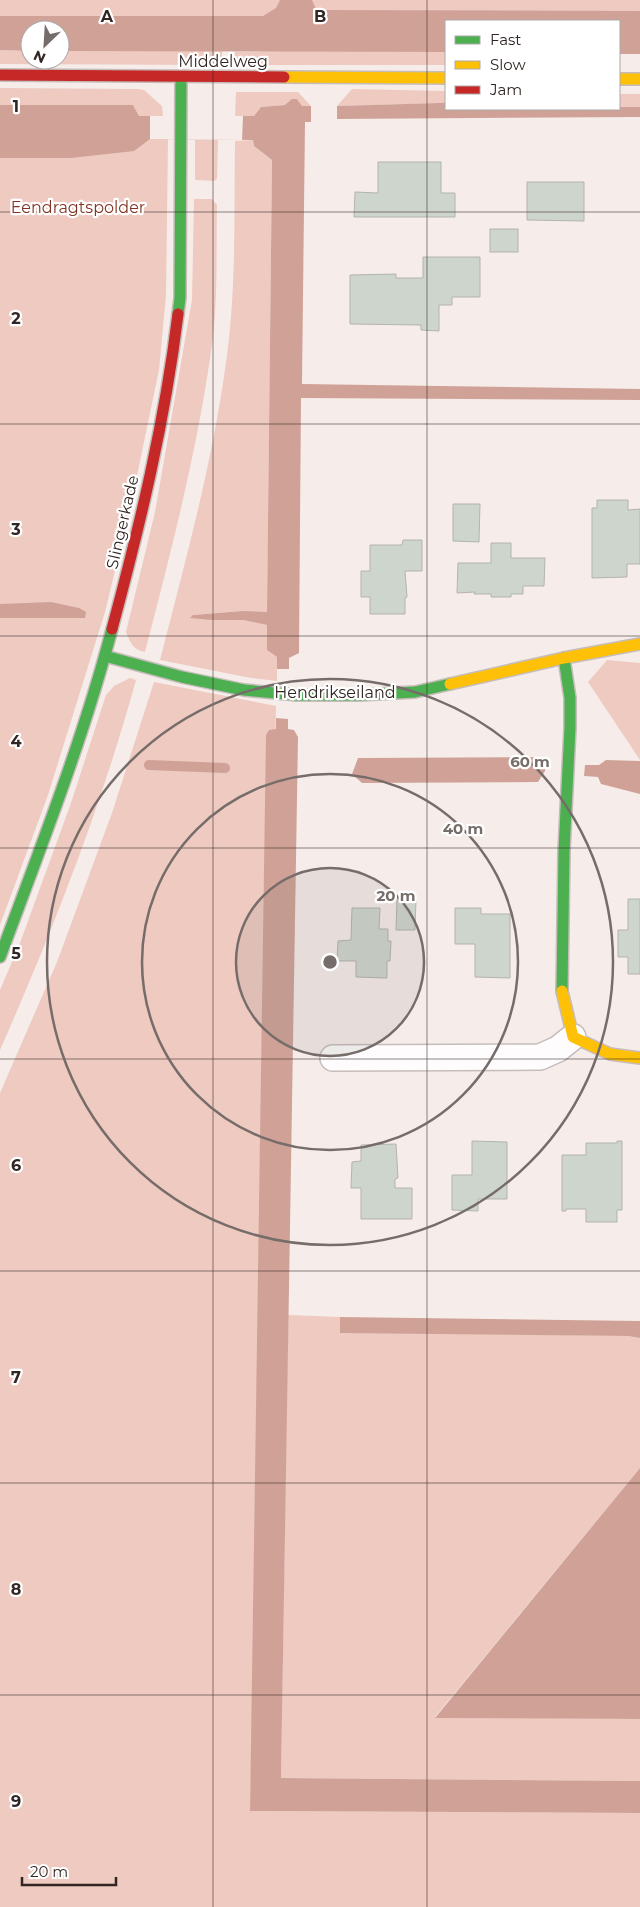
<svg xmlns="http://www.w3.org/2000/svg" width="640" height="1907" font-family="Montserrat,sans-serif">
<rect width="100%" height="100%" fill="#f6edea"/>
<g fill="#eecac1">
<rect x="0" y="0" width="640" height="16"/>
<path d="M0,50L30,51V60H60V51H222V65L0,64Z"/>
<path d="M291,51L446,52V65H234L235,52Z"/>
<path d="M0,88L138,89L144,90L162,106L163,116H139L133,105H0Z"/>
<path d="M352,89L446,91V103L337,106Z"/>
<path d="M236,92H298L311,106H302L297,99L285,105L261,107L254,116H235Z"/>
<rect x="619" y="94" width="21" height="13"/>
<path d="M0,126L168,139L166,295L159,370L130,509L105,612L48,795L0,925Z"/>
<path d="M195,140H218L217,179L214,181L195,180Z"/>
<path d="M253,140L254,146L272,160L267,613L241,611L193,615L212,620H243L267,625V650L277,657V681L251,678L160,660C187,554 217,447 229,338C236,274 234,205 235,141Z"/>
<path d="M194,199H212L217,205C216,249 218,293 213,337C199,444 172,548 145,652C133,650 130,642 126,632L155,512L192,300Z"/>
<path d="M607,660L640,663V760L588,682Z"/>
<path d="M130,678L136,680C101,807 53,930 0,1050V990L20,943L71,803L106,695L114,686Z"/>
<path d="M154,682L276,706L250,1811L640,1813V1907H0V1093L57,962L112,813Z"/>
<path d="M288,1315L340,1317V1332L628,1336L640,1338V1468L435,1717L640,1719V1781L281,1778Z"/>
</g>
<g fill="#d0a297">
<path d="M280,0H312L315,7L321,10L640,11V54H619V21H446V52L60,51V30H30V51L0,50V16H263L276,8Z"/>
<path d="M292,99H297L302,106H311V122H305L302,384L640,389V400L301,398L299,653L289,658V669H277V657L267,650V625L243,620H212L190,618L193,615L242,611L267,612L272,160L254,146L253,140L150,139L134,151L71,158H0V105H133L139,116H254L261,107L285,105Z"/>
<path d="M439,103H446V109H619V107H640V117L337,119V106Z"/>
<path d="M51,602L79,608L86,612L85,618H0V604Z"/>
<path d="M276,718L288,719V729L294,730L298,737L281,1778L640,1781V1813L250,1811L266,735L269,730L276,729Z"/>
<path d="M537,757L545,764V771L538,782L362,783L352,774L358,758Z"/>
<path d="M606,760L640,761V794L601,784L598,777L584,776L585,765H599Z"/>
<path d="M340,1317L640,1321V1338L628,1336L340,1333Z"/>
<path d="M640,1468V1719L435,1718Z"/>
</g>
<path fill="#f6edea" d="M150,116H243L242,140L150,139Z"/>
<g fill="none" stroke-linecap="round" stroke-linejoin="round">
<path stroke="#d0a297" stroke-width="10" d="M149,765L225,768"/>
</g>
<g fill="#ced5cd" stroke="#b3b3af">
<path d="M378,162H441V193H455V217H354L355,192L378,193Z"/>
<path d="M527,182H584V221L527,220Z"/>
<rect x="490" y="229" width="28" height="23"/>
<path d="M423,257H480V297H452V305H439V331L421,330V325L350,324V275L396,274V278H423Z"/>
<path d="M597,500H628V510L640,509V564H627V577L592,578V508H597Z"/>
<path d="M453,504H480L479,542L453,541Z"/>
<path d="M403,540H422V571H405L407,597L405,598V614H370V597H361V571H370V545H402Z"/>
<path d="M491,543H511V558H545L544,586H523V594H511V597H491V594H474L475,592L457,593L458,563H491Z"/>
<path d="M397,899H416L415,930H396Z"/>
<path d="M628,899H640V974H628V957H618V930H628Z"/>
<path d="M352,908H380L379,929H388V941H391L390,961H387V978L356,977V961H337L338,941L351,940Z"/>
<path d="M455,908H481V914H510V978L475,977V944H455Z"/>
<path d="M472,1141L507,1142V1199H478V1211L452,1210V1175H472Z"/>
<path d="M617,1141H622V1210H617V1222H586V1209H566V1211H562V1155H586V1143H617Z"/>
<path d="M396,1144L398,1178L395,1179V1188H412V1219H361V1188H351L352,1162L361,1161V1145Z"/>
</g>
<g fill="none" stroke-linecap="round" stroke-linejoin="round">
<defs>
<path id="street" d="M333,1058L540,1057L558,1049L573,1037"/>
<g id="fast">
<path d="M178,314L180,298L181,77"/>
<path d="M105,656L182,677L244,690L297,695H360L415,692L450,684"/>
<path d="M0,957C40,849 83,740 112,629"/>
<path d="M562,991L564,851L570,728V698L564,658"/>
</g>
<g id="slow">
<path d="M284,77L446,78"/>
<path d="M619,79H640"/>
<path d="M450,684L564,658L640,644"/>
<path d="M562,991L573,1037L610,1054L640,1058"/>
</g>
<g id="jam">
<path d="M0,75L284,77"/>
<path d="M112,629C140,525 165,421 178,314"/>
</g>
</defs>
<use href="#street" stroke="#c6bdbb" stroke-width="28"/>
<use href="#fast" stroke="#c6bdbb" stroke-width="14"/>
<use href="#slow" stroke="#c6bdbb" stroke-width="14"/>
<use href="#jam" stroke="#c6bdbb" stroke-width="14"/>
<use href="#street" stroke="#fefcfc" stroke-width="25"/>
<use href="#fast" stroke="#4caf50" stroke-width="11"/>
<use href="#slow" stroke="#ffc107" stroke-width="11"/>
<use href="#jam" stroke="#c62828" stroke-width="11"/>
</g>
<path fill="none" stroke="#312623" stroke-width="1" stroke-opacity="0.55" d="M213,0V1907M427,0V1907M0,212H640M0,424H640M0,636H640M0,848H640M0,1059H640M0,1271H640M0,1483H640M0,1695H640"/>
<circle cx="330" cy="962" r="94" fill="#766c69" fill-opacity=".12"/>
<g fill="none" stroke="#766c69" stroke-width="2.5">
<circle cx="330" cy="962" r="94"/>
<circle cx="330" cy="962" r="188"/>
<circle cx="330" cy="962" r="283"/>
</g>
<g text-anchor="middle" stroke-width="4.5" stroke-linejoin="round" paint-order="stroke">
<g font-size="16" fill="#312623" stroke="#fff">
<text x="223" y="67">Middelweg</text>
<text transform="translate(122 522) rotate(-77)" y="6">Slingerkade</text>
<text x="335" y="698">Hendrikseiland</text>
</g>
<g font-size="16" fill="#803423" stroke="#fff">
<text x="78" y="213">Eendragtspolder</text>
</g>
</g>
<g font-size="16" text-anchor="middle" font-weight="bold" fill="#312623" stroke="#fff" stroke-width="4.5" stroke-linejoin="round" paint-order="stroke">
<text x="107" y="22">A</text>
<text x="320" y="22">B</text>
<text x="16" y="112">1</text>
<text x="16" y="324">2</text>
<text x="16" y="535">3</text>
<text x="16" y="747">4</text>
<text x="16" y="959">5</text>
<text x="16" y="1171">6</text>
<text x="16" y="1383">7</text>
<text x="16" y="1595">8</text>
<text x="16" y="1807">9</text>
</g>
<circle cx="330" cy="962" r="8" fill="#766c69" stroke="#fff" stroke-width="2.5"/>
<g font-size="15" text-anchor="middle" font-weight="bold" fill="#766c69" stroke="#fff" stroke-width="4.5" stroke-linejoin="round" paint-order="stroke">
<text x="530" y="767">60 m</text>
<text x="463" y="834">40 m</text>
<text x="396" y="901">20 m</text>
</g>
<rect x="445" y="20" width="175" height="90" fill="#ffffff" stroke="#ada8a7"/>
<rect x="455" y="36" width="25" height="8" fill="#4caf50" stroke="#ada8a7"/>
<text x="490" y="45" font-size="15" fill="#312623">Fast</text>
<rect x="455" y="61" width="25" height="8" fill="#ffc107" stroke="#ada8a7"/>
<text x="490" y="70" font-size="15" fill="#312623">Slow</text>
<rect x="455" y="86" width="25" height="8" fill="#c62828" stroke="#ada8a7"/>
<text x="490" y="95" font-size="15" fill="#312623">Jam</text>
<g transform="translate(45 45) rotate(205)"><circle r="24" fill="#ffffff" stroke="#ada8a7"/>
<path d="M0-4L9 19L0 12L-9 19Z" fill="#766c69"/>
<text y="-8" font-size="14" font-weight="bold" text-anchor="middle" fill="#312623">N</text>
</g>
<path d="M22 1877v8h94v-8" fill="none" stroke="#312623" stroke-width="2.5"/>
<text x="30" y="1877" font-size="15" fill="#312623" stroke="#ffffff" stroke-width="4" paint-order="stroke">20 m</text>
</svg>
